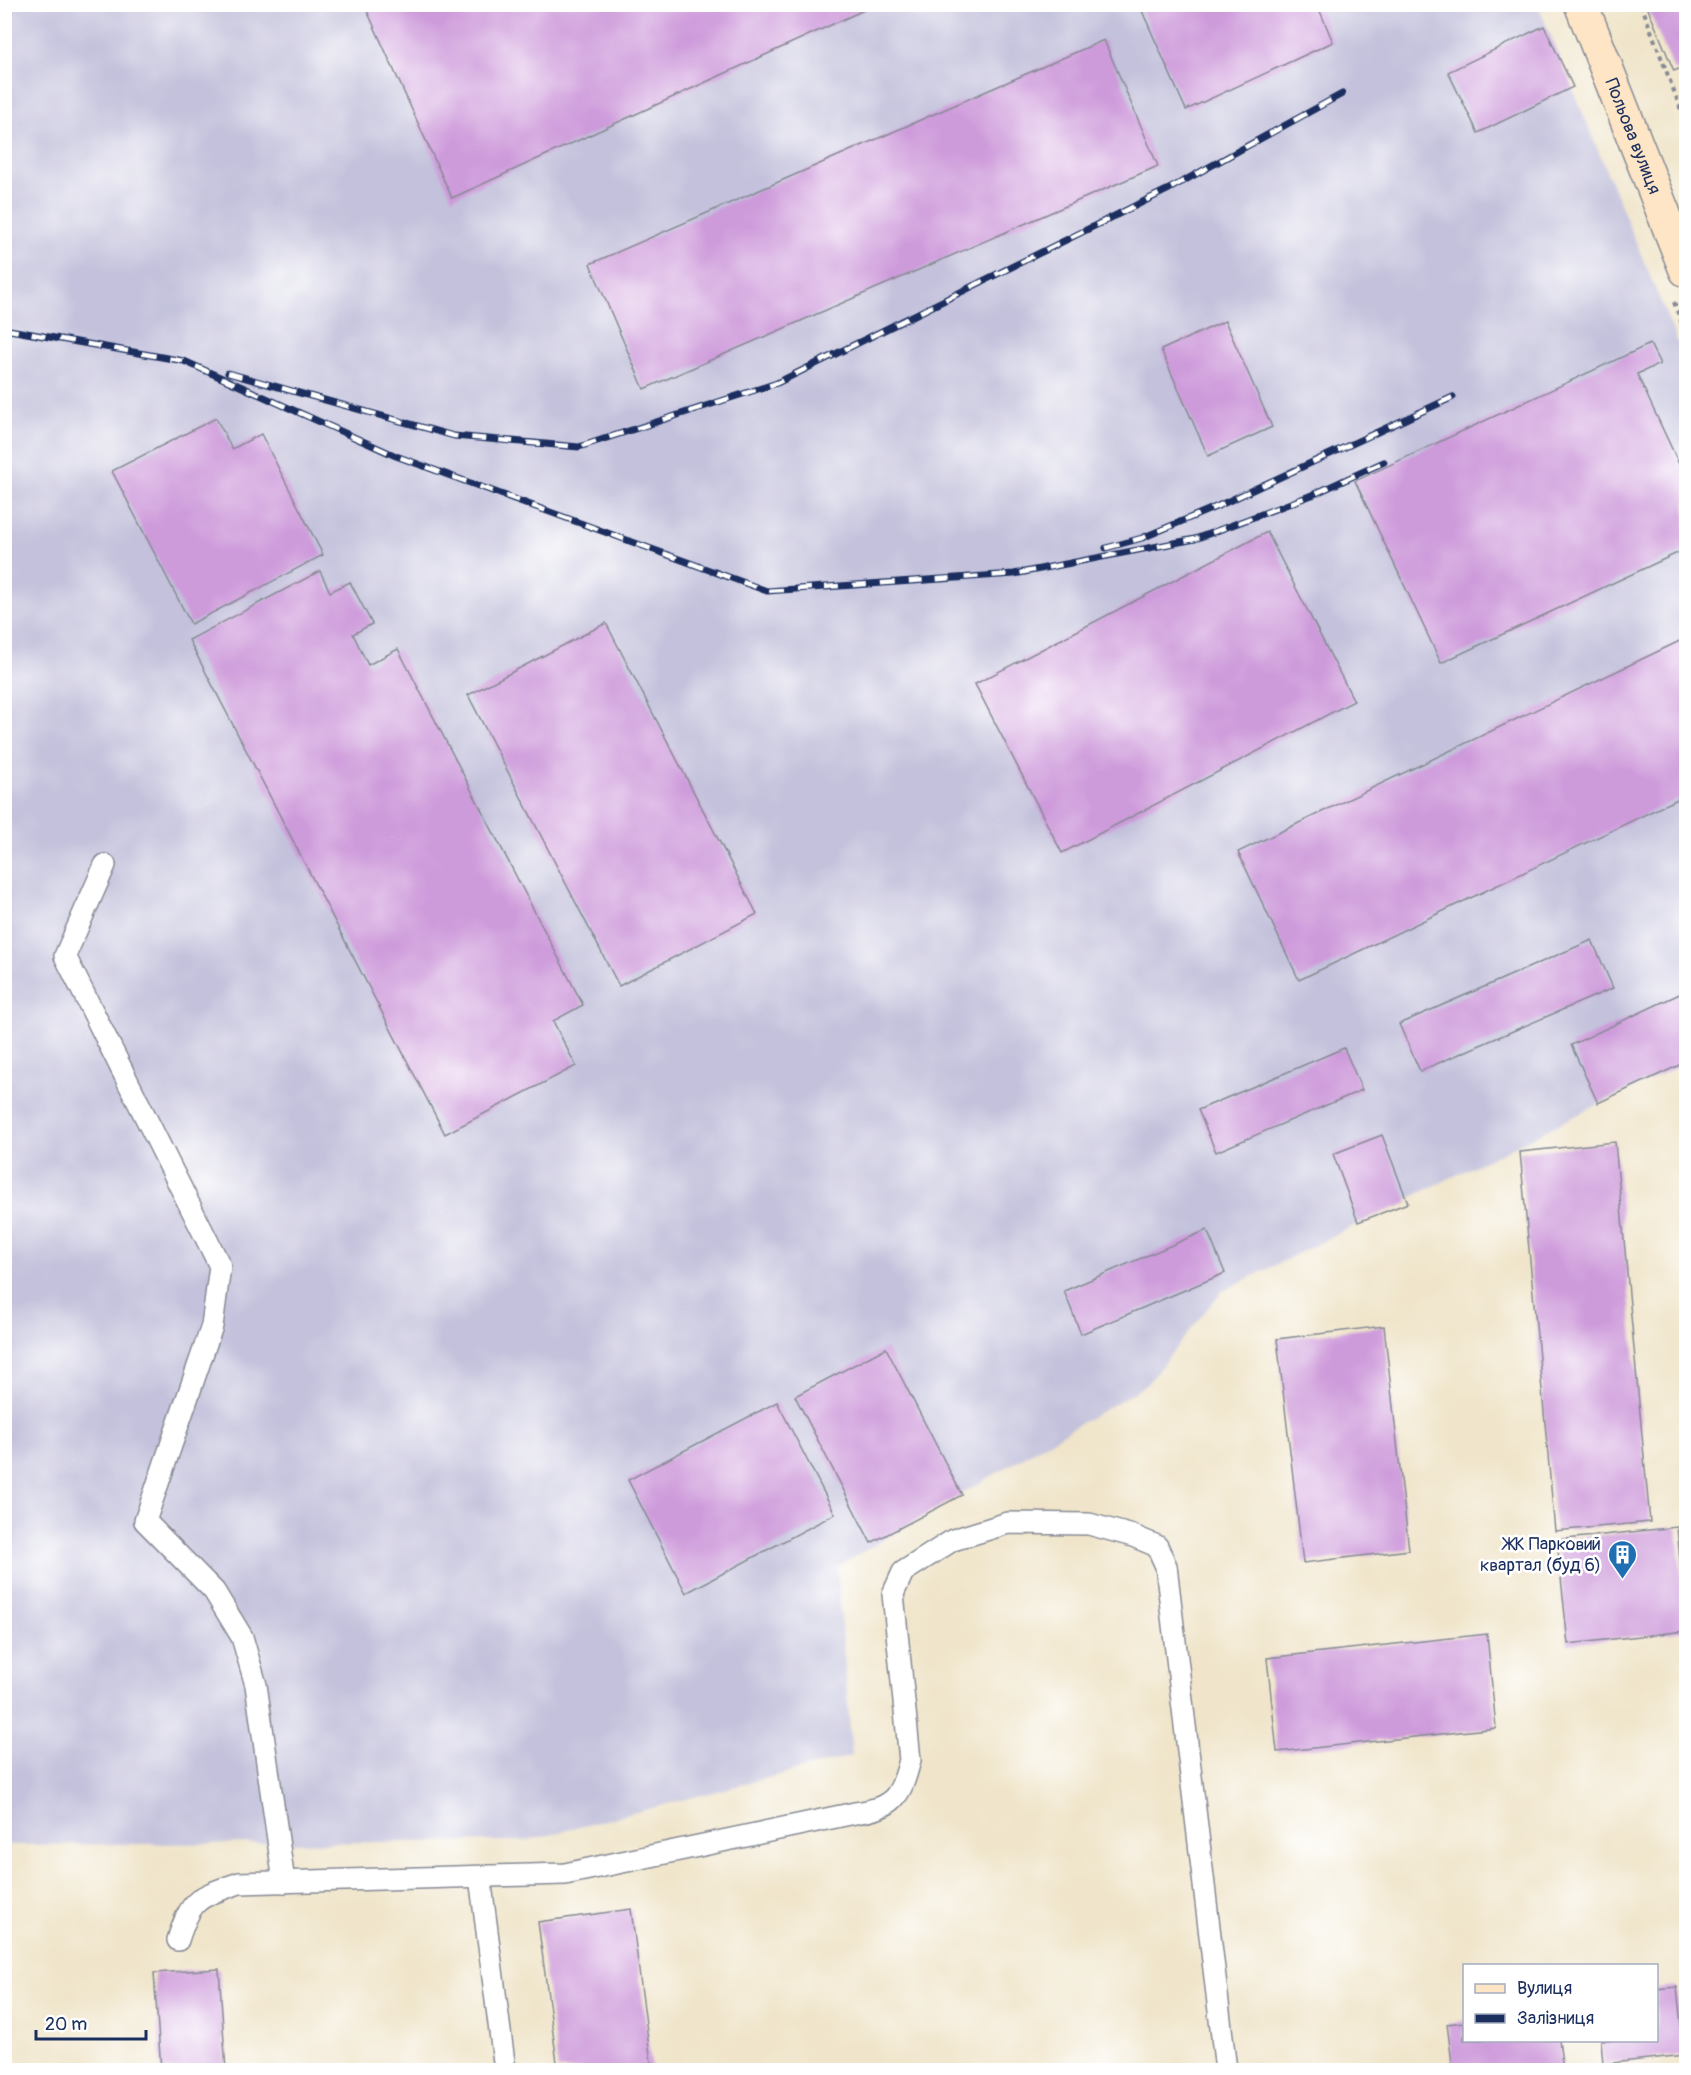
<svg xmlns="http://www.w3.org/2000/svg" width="1691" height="2075" font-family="Pangolin,sans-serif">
<rect width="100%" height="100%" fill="#fff"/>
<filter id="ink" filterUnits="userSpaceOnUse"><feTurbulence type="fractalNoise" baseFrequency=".0167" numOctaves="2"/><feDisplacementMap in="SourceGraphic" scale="12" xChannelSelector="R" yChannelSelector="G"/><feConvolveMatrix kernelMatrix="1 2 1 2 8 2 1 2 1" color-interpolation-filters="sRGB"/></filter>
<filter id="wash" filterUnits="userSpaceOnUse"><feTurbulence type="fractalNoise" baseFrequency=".008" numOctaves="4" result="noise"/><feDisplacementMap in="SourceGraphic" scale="24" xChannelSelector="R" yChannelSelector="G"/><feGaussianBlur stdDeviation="1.35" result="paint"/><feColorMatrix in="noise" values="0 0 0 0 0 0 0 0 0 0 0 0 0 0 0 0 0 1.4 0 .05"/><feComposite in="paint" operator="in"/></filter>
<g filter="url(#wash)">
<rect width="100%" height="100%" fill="#f0e5ca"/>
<path fill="#c3c1db" d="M4,5H1538L1686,363V1063L1589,1109L1221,1292L1146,1385L837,1567L852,1756L525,1841L5,1845Z"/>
<g id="blocks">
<g fill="#cd9ada">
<path d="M364,4H877L452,198Z"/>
<path d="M1139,4H1317L1333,42L1186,110Z"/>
<path d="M1646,4H1686V66L1674,71Z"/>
<path d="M1544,26L1573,87L1478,133L1448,72Z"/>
<path d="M1104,40L1158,166L644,389L590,264Z"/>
<path d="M1225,321L1272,427L1208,456L1161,350Z"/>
<path d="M1650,344L1660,364L1637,374L1686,479V549L1441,663L1355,481Z"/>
<path d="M216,418L232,449L261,434L323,555L191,624L112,471Z"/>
<path d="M1267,532L1354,701L1062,853L975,684Z"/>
<path d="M320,571L330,592L350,582L372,624L353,634L368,665L398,649L583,1005L553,1021L576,1066L445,1134L189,640Z"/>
<path d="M606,623L757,914L619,986L468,695Z"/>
<path d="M1686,638V795L1299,980L1238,852Z"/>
<path d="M1592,940L1613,988L1420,1071L1399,1024Z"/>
<path d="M1686,991V1062L1598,1103L1571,1045Z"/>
<path d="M1344,1048L1362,1090L1216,1152L1198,1110Z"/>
<path d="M1382,1135L1408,1203L1358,1222L1333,1154Z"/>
<path d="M1615,1142L1650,1522L1555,1531L1520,1152Z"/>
<path d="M1207,1230L1225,1273L1081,1334L1064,1291Z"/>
<path d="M1384,1326L1409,1550L1303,1563L1277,1339Z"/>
<path d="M886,1348L962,1495L871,1543L795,1396Z"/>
<path d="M777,1402L835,1514L686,1593L628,1480Z"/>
<path d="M1677,1527L1686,1631L1568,1644L1557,1540Z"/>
<path d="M1487,1634L1496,1728L1277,1752L1267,1658Z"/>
<path d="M4,1743L9,1760L4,1761Z"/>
<path d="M631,1909L652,2070H558L538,1922Z"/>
<path d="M219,1969L226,2070H161L154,1973Z"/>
<path d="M1677,1987L1684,2055L1603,2064L1601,2040H1656V1989Z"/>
<path d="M1464,2022V2040H1559L1563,2070H1453L1447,2024Z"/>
</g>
</g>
</g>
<g filter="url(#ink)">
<use href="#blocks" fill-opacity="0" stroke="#868a94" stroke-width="1.5"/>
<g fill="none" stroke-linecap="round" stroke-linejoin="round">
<defs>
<g id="lane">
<path d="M105,865L65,956L220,1266L212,1326L145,1521L214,1591L242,1637L256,1685L284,1882"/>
<path d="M480,1877L505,2070"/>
<path d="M178,1940C192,1896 198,1898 239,1883L565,1874L855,1813C894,1808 901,1796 910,1760L893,1594L903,1572L953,1540L1008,1523L1089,1524L1133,1536L1157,1546L1166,1566L1226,2070"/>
</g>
<g id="secondary">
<path id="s1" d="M1581,4L1686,270"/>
</g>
</defs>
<use href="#lane" stroke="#868a94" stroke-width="24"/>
<use href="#secondary" stroke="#868a94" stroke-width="36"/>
<g stroke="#868a94" stroke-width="4" stroke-dasharray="4.5 4.5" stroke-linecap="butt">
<path d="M1641,4L1686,123"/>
<path d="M1674,302L1686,335"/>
</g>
<use href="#lane" stroke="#fff" stroke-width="21"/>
<use href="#secondary" stroke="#fee5c5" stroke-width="33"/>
<defs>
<g id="rail">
<path d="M4,329L184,361L396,456L767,591L1014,574L1195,539L1312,495L1384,462"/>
<path d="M228,373L454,436L579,447L777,383L1169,189L1342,94"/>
<path d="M1106,548L1142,538L1218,506L1453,397"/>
</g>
</defs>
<use href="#rail" stroke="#1b2f5e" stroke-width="7"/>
<use href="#rail" stroke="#fff" stroke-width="4.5" stroke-dasharray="14" stroke-linecap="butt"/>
</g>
</g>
<defs>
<symbol id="building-pin" viewBox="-11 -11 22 30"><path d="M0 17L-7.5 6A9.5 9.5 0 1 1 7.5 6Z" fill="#1f6fb2" stroke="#fff"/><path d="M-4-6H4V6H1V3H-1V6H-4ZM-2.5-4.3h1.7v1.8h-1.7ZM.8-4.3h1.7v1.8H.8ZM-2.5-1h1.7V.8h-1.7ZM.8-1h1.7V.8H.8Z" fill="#fff"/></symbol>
</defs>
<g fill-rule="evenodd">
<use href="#building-pin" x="1606" y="1538" width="33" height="45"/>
</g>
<g text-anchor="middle" stroke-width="5" stroke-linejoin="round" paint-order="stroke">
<g font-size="18" fill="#1b2f5e" stroke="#fff">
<text dy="6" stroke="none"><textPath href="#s1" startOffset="142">Польова вулиця</textPath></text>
</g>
<g font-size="18" fill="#1b2f5e" stroke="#fff" text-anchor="end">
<text x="1601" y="1550">ЖК Парковий<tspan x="1601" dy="21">квартал (буд 6)</tspan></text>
</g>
</g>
<rect width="1691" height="2075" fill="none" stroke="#fff" stroke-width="24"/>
<rect x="1463" y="1964" width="195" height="78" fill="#ffffff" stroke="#a4acbf" stroke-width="1.5"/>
<rect x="1475" y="1984" width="30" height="9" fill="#fee5c5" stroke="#a4acbf" stroke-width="1.5"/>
<text x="1517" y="1994" font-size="18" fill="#1b2f5e">Вулиця</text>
<rect x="1475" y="2014" width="30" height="9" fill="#1b2f5e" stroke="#a4acbf" stroke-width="1.5"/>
<text x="1517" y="2024" font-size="18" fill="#1b2f5e">Залізниця</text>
<path d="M36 2030v9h110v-9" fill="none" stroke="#1b2f5e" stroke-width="3"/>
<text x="45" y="2030" font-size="18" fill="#1b2f5e" stroke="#ffffff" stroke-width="4.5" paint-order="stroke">20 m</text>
</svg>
